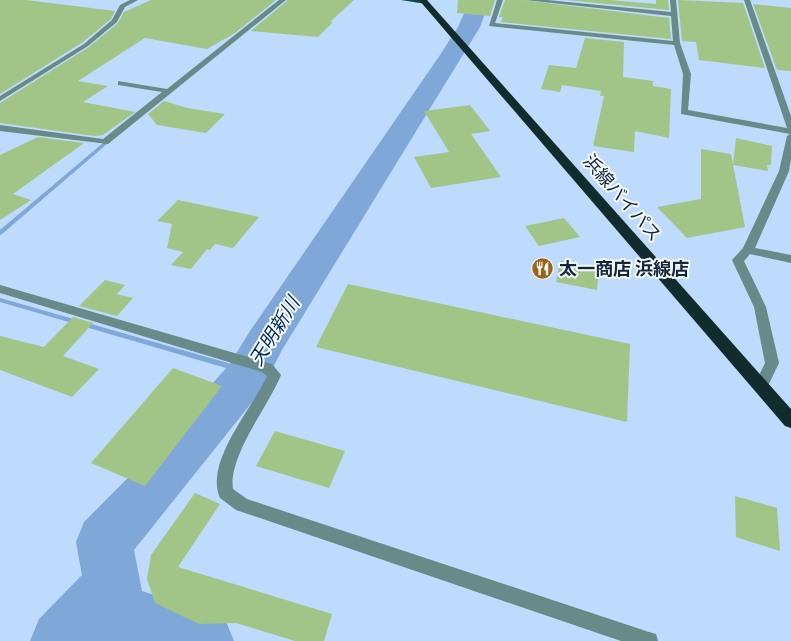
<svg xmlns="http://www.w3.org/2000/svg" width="791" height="641" font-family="Cabin,'Noto Sans JP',sans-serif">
<rect width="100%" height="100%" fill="#bedafc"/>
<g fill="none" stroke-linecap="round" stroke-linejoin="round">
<g fill="#7fa8d8" fill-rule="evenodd">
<path d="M110,137L114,138L2,234L0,235V230Z"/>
<path d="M0,298L228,363L248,376L249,378L248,380L245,381L226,368L0,302Z"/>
</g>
<path fill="#7fa8d8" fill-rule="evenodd" d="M470,0H490L480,27L282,350L261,391L134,550L142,591L225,619L234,641H30L39,619L82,575L76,542L84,522L129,477L229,365L250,331L440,55L458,27Z"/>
</g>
<g fill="#a1c587">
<path d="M0,0H26L115,11L111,19L83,42L0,94Z"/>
<path d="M151,0H276L235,33L207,49L145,38L78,81L108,86L83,102L135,112L103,135L94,136L0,123V103L89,47L118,23L124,12Z"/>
<path d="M288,0H354L330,22H333L318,37L251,31Z"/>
<path d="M458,0H495L490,16L457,13Z"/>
<path d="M505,0H523L669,18L671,39L501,22L503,17H499Z"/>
<path d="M566,0H610L656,4V0H668L669,10Z"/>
<path d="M678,0L743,3L765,68L699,60L696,42L682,41Z"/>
<path d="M753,4L791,8V71L777,70Z"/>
<path d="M585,38L624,42L623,77L653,81V86L671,89L669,138L635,131L634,152L593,146L604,96H600L601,91L562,85L560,92L541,89L549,65L576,68Z"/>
<path d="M164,101L187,108L225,114L206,133L157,125L148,114Z"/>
<path d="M470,105L490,131L471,134L501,177L431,188L414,157L449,152L424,111Z"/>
<path d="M38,137L84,143L13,194L31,200L0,220V155Z"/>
<path d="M736,138L772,146L771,165H767L768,171L733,165Z"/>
<path d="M701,149L731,154L745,227L687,238L657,207L701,199Z"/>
<path d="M178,200L259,217L233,248L215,244L210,250L207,249L191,269L171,265L183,252L167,248L172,224L157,221Z"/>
<path d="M564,218L580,237L539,246L525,226Z"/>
<path d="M560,261L599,268L597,290L556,282Z"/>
<path d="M105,280L125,285L117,294L133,298L117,316L79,306Z"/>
<path d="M348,284L630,344L627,422L316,347Z"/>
<path d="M73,317L93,323L63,356L99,369L72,397L0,370V336L44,347Z"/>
<path d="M173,368L222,386L145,486L91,463Z"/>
<path d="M275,431L345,451L329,488L256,466Z"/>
<path d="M195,493L220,504L178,567L332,614L324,641H295L236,623L199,624L155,603L147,579L151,555Z"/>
<path d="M735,496L777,508L780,551L736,537Z"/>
</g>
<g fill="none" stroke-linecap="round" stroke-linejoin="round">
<g fill="#688a88" fill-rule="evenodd">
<path d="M130,0H138L125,7L117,22L88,46L0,101V96L84,44L112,20L120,5Z"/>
<path d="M279,0H286L108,144L0,131V125L103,139L162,92L118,85V81L167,89Z"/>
<path d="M497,0H503L495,23L673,41L671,16L525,0H547L671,12L670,0H676L680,43L691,74L688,110L787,128L744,0H750L791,116V159L789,171L755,248L791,255V263L750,254L744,261L766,307L779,363L766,390L761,392L756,390L754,386L765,363L754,307L732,260L743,248L779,171L787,136L790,134L681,114L683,74L674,45L489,26Z"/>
<path d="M0,285L272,364L281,375C268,407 228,456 233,489L247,499L649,632L656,634L658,641H621L236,510L220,498C204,462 252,409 267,376L262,372L0,293Z"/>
</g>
<path fill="#0d4846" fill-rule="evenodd" d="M401,0H424L429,2L426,4Z"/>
<path fill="#112c2c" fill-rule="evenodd" d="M419,0H427L791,409V428L785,426Z"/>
</g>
<defs>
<symbol id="restaurant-disc" viewBox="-11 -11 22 22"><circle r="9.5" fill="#986619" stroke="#f4f9fe"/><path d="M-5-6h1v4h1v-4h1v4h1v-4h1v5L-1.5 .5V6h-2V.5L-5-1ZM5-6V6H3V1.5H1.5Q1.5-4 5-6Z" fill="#fff"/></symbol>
</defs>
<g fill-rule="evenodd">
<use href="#restaurant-disc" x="530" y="256" width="25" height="25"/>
</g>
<g text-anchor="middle" stroke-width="4" stroke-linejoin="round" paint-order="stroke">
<g font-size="18" fill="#14263b" stroke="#f4f9fe">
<text transform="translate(622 198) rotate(49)" y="6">浜線バイパス</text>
</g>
<g font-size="18" font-weight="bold" fill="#14263b" stroke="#f4f9fe" text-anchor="start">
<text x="559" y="275">太一商店 浜線店</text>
</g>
<g font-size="19" font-style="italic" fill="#002a55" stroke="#f4f9fe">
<text transform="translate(274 331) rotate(-58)" y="7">天明新川</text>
</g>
</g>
</svg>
